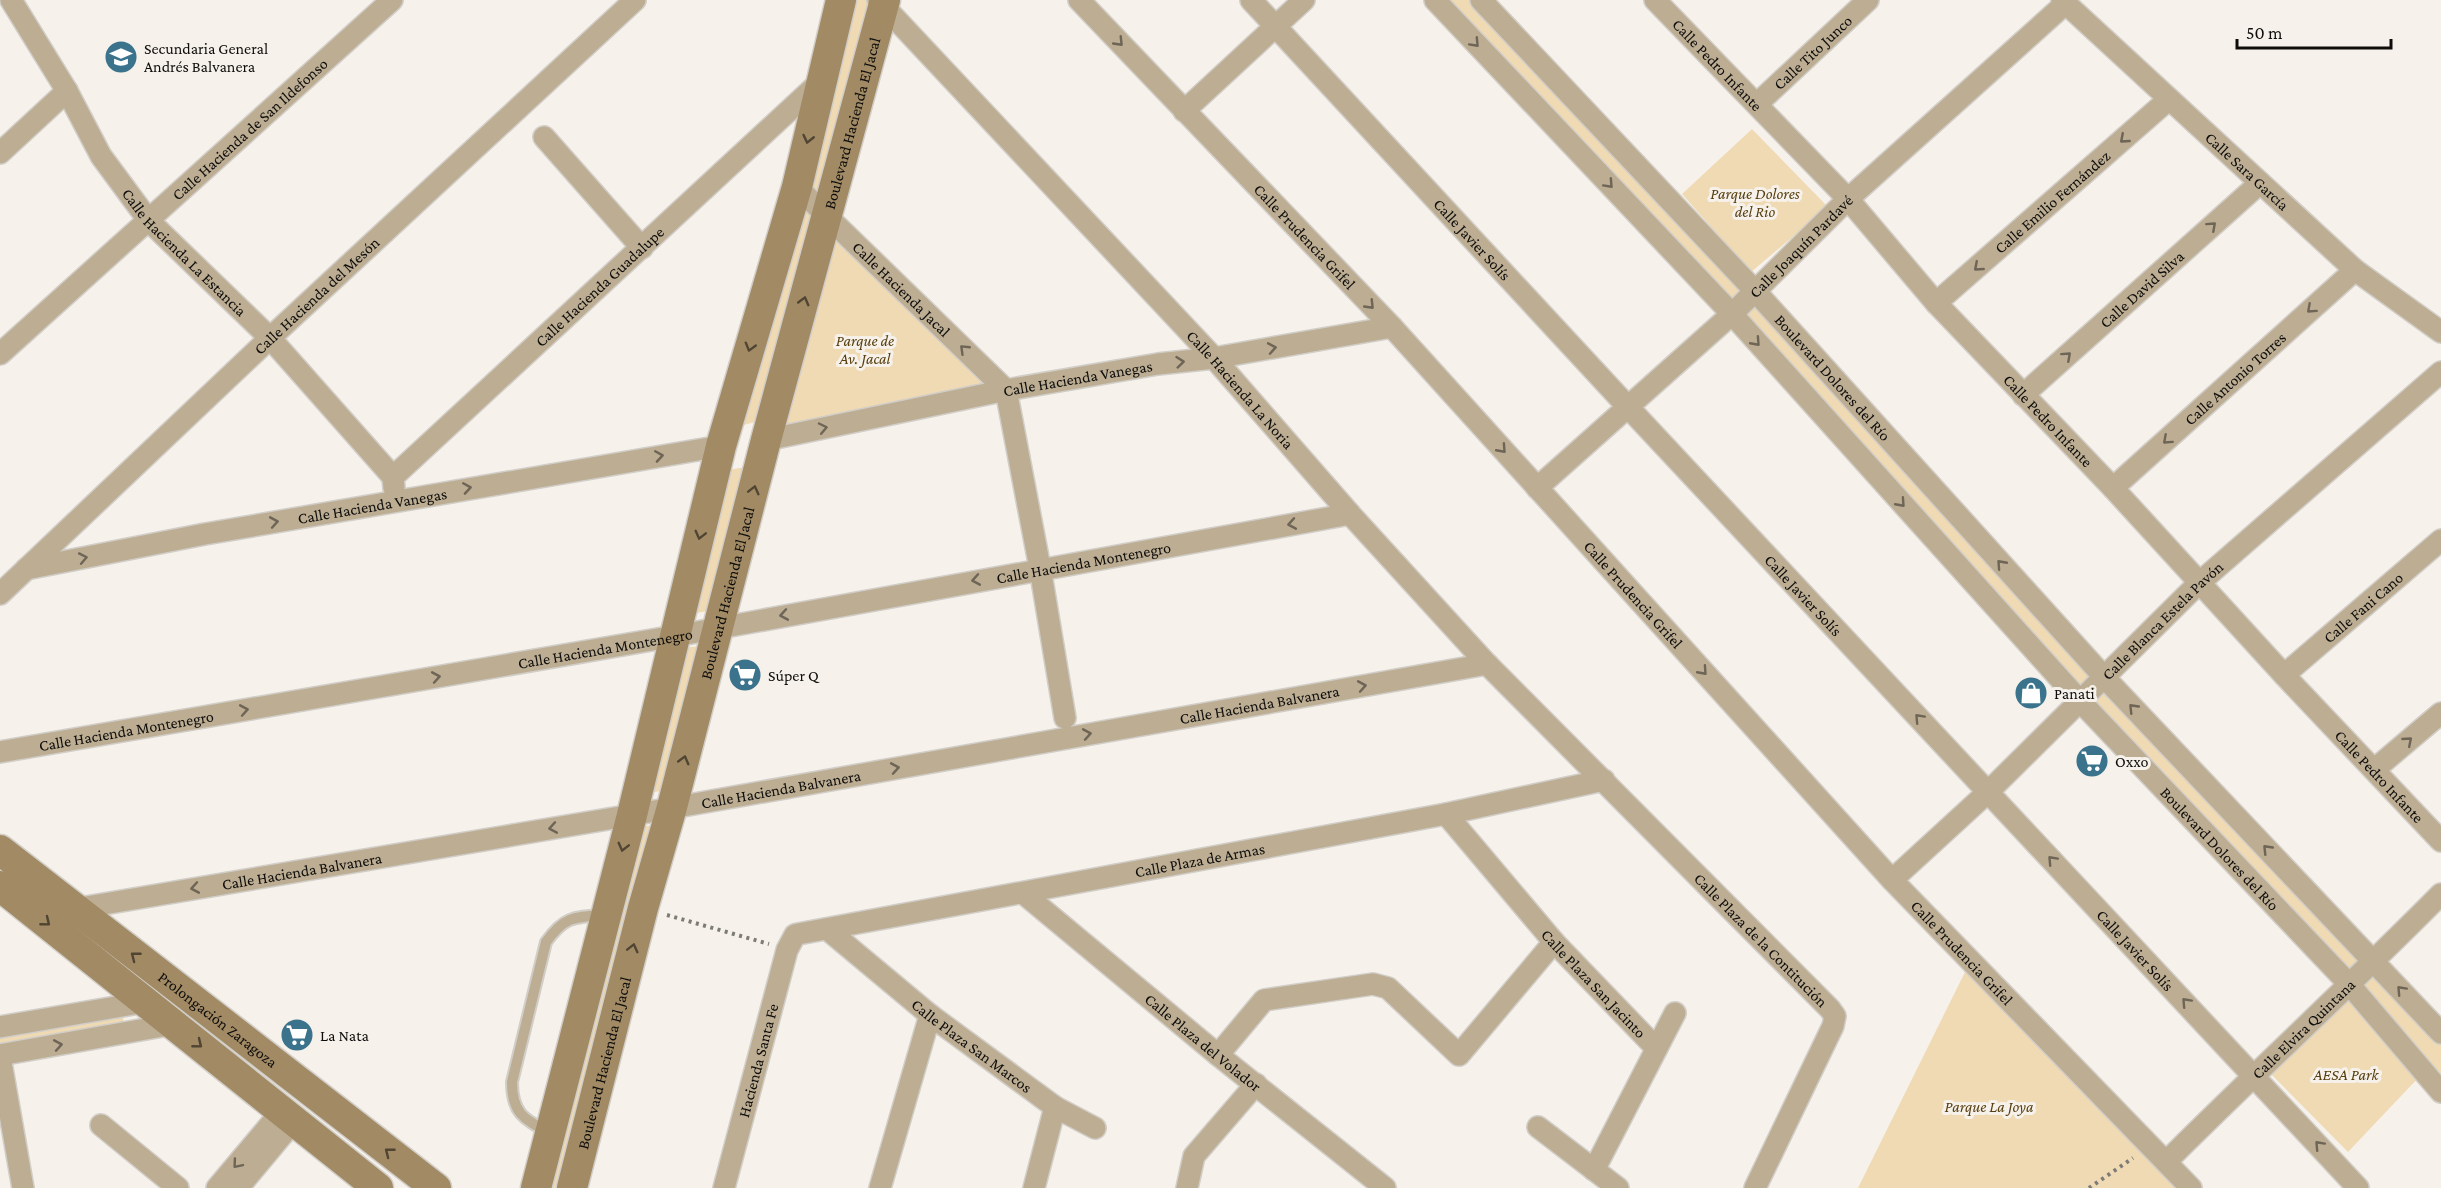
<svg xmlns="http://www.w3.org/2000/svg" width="2441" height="1188" font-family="'Crimson Pro',serif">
<rect width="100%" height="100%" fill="#f6f2eb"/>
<g fill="#f0dab4">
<path d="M844,0H876L759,421L732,428Z"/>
<path d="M1442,0H1476L1746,290L1732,304Z"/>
<path d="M1752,129L1828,207L1751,272L1682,194Z"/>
<path d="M831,226L988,388L782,427Z"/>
<path d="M1755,302L2096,677L2081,693L1741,315Z"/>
<path d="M745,467L712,610L687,615L723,471Z"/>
<path d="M702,646L665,790L641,795L679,648Z"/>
<path d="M2105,688L2365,960L2349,975L2091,704Z"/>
<path d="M635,826H656L564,1188H542Z"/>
<path d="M1968,966L2175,1188H1858Z"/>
<path d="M2374,971L2441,1043V1084L2355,985Z"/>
<path d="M2350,997L2420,1076L2348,1152L2268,1071Z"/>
<path d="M122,1008L124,1026L0,1048V1030Z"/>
</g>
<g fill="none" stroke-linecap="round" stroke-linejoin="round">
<defs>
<path id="lane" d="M548,1132C523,1119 512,1112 512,1082L546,942C564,917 573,917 603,915"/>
<g id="street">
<path id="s1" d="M11,0L67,91L101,156L149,221L270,338L393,477"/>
<path id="s2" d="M878,0L1214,358L1350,514L1487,664L1830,1009L1835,1016L1833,1026L1755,1188"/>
<path id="s3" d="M1079,0L1392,327L1892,880L2191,1188"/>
<path id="s4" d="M1251,0L1628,407L2358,1188"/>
<path id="s5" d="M1435,0L1732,314L2080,701L2349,984L2441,1092"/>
<path id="s6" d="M1481,0L1756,292L2104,677L2441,1033"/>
<path id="s7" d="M1655,0L1848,199L1936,303L2113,488L2284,675L2441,841"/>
<path id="s8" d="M2062,0L2355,270L2441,332"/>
<path id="s9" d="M1757,104L1868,0"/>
<path d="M1184,111L1304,0"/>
<path d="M544,137L642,248"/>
<path d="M0,153L67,91"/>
<path id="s10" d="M797,187L1006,390L1040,568L1065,718"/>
<path id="s11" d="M1936,303L2168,100"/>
<path id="s12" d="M0,354L392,0"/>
<path id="s13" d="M2023,395L2260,183"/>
<path id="s14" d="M766,440L1006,390L1158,364L1214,358L1392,327"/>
<path id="s15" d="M394,488L393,477L822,80"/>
<path id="s16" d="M1537,488L1732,314L1848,199L2066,3"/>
<path id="s17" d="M2113,488L2355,270"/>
<path id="s18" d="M26,569L205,534L721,446"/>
<path id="s19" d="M0,594L270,338L635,0"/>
<path id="s20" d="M2284,675L2441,540"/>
<path id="s21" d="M0,752L675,636L1350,514"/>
<path d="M2375,769L2441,713"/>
<path id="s22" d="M1446,814L1554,942L1656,1048"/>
<path id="s23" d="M1892,880L1988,792L2199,583L2441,372"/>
<path id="s24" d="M1023,893L1218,1055L1385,1188"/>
<path id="s25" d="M74,909L632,815L1487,664"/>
<path id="s26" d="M827,929L930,1015L1055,1107L1034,1188"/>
<path d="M0,1027L145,1002"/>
<path d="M0,1055L174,1024"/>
<path d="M1218,1055L1264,1000L1373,984L1388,988L1459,1055L1554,942"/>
<path d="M0,1057L23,1188"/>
<path d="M1055,1107L1095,1128"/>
<path d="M101,1125L178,1188"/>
<path d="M1538,1127L1618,1188"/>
<path id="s27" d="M2167,1161C2257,1071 2351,985 2441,894"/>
<path d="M1594,1170L1675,1013"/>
<path d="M217,1188L281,1112"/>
<path d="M238,1188L293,1122"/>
<path id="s28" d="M724,1188L787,950L795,935L798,934L1446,814L1604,780"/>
<path d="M880,1188L930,1015"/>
<path d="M1187,1188L1194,1156L1256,1084"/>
</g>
<g id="secondary">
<path id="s29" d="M0,850L436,1188"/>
<path d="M0,886L378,1188"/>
<path d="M536,1188L632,815L721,446L797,187L841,0"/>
<path id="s30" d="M572,1188L643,908L672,807L766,440L885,0"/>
</g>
</defs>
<use href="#lane" stroke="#d1cdc7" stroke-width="14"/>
<use href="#street" stroke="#d1cdc7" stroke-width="24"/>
<use href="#secondary" stroke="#d1cdc7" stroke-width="33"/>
<g stroke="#7d7b76" stroke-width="4" stroke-dasharray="3 4.5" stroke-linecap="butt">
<path d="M667,915L769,944"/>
<path d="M2089,1188L2133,1158"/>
</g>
<use href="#lane" stroke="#bcad93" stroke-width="10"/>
<use href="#street" stroke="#bcad93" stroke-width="21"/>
<use href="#secondary" stroke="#a18a64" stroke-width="30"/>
</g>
<defs><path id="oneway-chevron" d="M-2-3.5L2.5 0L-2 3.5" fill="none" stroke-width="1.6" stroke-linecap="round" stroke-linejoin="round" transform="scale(1.5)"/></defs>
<g stroke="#6e6556">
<use href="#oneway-chevron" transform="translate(1119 42) rotate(46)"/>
<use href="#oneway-chevron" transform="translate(1475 43) rotate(47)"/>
<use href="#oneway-chevron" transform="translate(2124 139) rotate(139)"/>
<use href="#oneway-chevron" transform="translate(1609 184) rotate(47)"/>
<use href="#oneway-chevron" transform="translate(2212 226) rotate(-42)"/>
<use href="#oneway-chevron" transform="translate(1978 267) rotate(139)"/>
<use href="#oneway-chevron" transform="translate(1370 305) rotate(46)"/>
<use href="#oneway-chevron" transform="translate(2311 309) rotate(138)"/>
<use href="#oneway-chevron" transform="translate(1756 342) rotate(48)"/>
<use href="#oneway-chevron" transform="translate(1272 348) rotate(-10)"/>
<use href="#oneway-chevron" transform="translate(964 349) rotate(-136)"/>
<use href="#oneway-chevron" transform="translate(2067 356) rotate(-42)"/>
<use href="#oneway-chevron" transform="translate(1180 362) rotate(-6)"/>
<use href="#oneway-chevron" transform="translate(823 428) rotate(-12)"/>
<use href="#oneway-chevron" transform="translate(2167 440) rotate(138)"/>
<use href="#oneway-chevron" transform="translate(1502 449) rotate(48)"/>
<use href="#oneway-chevron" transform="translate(659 456) rotate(-9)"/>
<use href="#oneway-chevron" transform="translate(467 488) rotate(-9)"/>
<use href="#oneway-chevron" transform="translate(1901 503) rotate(48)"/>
<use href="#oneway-chevron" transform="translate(274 522) rotate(-10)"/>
<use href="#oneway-chevron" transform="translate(1292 524) rotate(170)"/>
<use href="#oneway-chevron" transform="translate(83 558) rotate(-11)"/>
<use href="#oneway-chevron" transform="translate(2001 564) rotate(-132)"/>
<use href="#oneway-chevron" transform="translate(976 580) rotate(170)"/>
<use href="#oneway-chevron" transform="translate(784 615) rotate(170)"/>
<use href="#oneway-chevron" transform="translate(1703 671) rotate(48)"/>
<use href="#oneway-chevron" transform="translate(436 677) rotate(-10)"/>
<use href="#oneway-chevron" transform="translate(1362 686) rotate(-10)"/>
<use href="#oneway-chevron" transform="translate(2133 708) rotate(-134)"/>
<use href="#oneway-chevron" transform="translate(244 710) rotate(-10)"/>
<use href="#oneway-chevron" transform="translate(1919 718) rotate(-133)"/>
<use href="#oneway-chevron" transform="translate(1087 734) rotate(-10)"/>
<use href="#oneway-chevron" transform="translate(2408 741) rotate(-41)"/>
<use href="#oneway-chevron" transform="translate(895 768) rotate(-10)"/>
<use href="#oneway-chevron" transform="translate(553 828) rotate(170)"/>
<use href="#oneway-chevron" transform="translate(2267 849) rotate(-134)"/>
<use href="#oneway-chevron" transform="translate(2052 860) rotate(-133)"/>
<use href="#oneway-chevron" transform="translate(195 888) rotate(170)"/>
<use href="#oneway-chevron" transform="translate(2401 990) rotate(-133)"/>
<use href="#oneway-chevron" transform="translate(2186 1002) rotate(-133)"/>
<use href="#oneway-chevron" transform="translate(58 1045) rotate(-10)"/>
<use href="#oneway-chevron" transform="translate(2319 1145) rotate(-133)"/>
<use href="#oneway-chevron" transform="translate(237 1164) rotate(130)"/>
</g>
<g stroke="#504533">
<use href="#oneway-chevron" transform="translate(808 139) rotate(103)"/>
<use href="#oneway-chevron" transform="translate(804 301) rotate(-75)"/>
<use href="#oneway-chevron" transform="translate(750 347) rotate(106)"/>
<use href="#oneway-chevron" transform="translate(754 490) rotate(-76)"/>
<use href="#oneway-chevron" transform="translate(700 535) rotate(104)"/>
<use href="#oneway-chevron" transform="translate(684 760) rotate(-75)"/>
<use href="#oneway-chevron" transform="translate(623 847) rotate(104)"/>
<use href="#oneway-chevron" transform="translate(46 922) rotate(39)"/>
<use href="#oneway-chevron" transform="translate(633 948) rotate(-76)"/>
<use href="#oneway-chevron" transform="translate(135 956) rotate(-142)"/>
<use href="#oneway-chevron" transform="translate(198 1044) rotate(39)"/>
<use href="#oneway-chevron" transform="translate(389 1152) rotate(-142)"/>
</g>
<defs>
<symbol id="school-disc" viewBox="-11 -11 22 22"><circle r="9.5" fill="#3b738d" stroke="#f6f2eb"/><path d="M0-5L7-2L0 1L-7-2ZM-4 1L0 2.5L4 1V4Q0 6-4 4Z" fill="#fff"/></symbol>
<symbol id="supermarket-disc" viewBox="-11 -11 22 22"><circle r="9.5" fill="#3b738d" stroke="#f6f2eb"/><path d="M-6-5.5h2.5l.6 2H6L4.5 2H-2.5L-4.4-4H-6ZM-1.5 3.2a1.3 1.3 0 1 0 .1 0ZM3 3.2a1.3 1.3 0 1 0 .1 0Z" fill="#fff"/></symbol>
<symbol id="shop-disc" viewBox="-11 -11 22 22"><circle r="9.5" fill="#3b738d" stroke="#f6f2eb"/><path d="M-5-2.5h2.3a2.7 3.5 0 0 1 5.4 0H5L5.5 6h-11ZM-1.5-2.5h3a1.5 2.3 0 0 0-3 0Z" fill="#fff"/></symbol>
</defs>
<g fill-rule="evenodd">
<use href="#school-disc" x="102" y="38" width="38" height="38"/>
<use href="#supermarket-disc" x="726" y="656" width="38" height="38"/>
<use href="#shop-disc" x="2012" y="674" width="38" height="38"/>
<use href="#supermarket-disc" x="2073" y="742" width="38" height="38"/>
<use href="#supermarket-disc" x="278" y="1016" width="38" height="38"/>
</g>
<g text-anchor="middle" stroke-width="6" stroke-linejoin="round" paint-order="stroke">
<g font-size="16" fill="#0e0d0b" stroke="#f6f2eb" text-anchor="start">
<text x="144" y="54">Secundaria General<tspan x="144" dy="18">Andrés Balvanera</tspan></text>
<text x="768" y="681">Súper Q</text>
<text x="2054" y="699">Panati</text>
<text x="2115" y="767">Oxxo</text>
<text x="320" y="1041">La Nata</text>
</g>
<g font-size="16" fill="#0e0d0b" stroke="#f6f2eb">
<text dy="6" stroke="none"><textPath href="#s9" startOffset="76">Calle Tito Junco</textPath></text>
<text dy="6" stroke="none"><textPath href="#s7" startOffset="90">Calle Pedro Infante</textPath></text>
<text dy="6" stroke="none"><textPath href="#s30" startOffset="1101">Boulevard Hacienda El Jacal</textPath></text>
<text dy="6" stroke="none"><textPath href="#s12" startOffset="336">Calle Hacienda de San Ildefonso</textPath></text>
<text dy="6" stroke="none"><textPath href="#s8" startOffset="252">Calle Sara García</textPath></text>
<text dy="6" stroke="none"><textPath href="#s11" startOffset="154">Calle Emilio Fernández</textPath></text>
<text dy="6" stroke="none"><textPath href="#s3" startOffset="327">Calle Prudencia Grifel</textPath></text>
<text dy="6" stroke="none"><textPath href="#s4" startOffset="326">Calle Javier Solís</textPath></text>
<text dy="6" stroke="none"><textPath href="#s16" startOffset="358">Calle Joaquín Pardavé</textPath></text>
<text dy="6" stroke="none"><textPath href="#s1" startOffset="308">Calle Hacienda La Estancia</textPath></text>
<text dy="6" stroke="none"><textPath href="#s15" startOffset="292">Calle Hacienda Guadalupe</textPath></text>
<text dy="6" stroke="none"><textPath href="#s10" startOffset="146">Calle Hacienda Jacal</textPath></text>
<text dy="6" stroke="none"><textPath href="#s13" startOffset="159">Calle David Silva</textPath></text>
<text dy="6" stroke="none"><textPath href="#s19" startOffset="435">Calle Hacienda del Mesón</textPath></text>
<text dy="6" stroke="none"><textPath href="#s6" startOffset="516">Boulevard Dolores del Río</textPath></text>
<text dy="6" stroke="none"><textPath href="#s14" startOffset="318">Calle Hacienda Vanegas</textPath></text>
<text dy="6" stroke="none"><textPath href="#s17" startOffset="164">Calle Antonio Torres</textPath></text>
<text dy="6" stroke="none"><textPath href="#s2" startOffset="532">Calle Hacienda La Noria</textPath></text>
<text dy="6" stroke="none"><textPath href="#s7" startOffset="576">Calle Pedro Infante</textPath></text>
<text dy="6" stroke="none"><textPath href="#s18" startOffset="352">Calle Hacienda Vanegas</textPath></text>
<text dy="6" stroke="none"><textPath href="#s21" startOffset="1100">Calle Hacienda Montenegro</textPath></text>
<text dy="6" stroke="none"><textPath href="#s30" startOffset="615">Boulevard Hacienda El Jacal</textPath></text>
<text dy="6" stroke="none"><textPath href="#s3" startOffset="813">Calle Prudencia Grifel</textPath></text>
<text dy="6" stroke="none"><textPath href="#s4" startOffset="812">Calle Javier Solís</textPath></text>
<text dy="6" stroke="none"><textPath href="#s20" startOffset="104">Calle Fani Cano</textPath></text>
<text dy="6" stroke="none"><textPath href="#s23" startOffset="375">Calle Blanca Estela Pavón</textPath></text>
<text dy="6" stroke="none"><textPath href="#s21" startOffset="614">Calle Hacienda Montenegro</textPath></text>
<text dy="6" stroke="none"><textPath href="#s25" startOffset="1203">Calle Hacienda Balvanera</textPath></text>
<text dy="6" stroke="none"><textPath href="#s21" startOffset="128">Calle Hacienda Montenegro</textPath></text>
<text dy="6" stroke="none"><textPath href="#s7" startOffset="1062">Calle Pedro Infante</textPath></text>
<text dy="6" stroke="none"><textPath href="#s25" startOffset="717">Calle Hacienda Balvanera</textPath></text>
<text dy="6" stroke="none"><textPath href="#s5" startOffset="1156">Boulevard Dolores del Río</textPath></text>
<text dy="6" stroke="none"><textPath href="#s28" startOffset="675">Calle Plaza de Armas</textPath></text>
<text dy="6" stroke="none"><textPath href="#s25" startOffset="231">Calle Hacienda Balvanera</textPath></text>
<text dy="6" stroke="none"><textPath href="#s2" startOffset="1290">Calle Plaza de la Contitución</textPath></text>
<text dy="6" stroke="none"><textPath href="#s4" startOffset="1298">Calle Javier Solís</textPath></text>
<text dy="6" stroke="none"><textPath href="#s3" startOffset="1299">Calle Prudencia Grifel</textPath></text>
<text dy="6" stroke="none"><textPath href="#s22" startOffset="225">Calle Plaza San Jacinto</textPath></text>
<text dy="6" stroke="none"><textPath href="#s29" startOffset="276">Prolongación Zaragoza</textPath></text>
<text dy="6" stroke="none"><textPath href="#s27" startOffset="190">Calle Elvira Quintana</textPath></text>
<text dy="6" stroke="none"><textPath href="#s24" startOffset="234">Calle Plaza del Volador</textPath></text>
<text dy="6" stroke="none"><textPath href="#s26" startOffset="186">Calle Plaza San Marcos</textPath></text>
<text dy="6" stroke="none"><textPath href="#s28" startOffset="132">Hacienda Santa Fe</textPath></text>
<text dy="6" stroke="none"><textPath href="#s30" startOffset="129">Boulevard Hacienda El Jacal</textPath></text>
</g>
<g font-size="16" font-style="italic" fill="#573f0f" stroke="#f6f2eb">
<text x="1755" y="199">Parque Dolores<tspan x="1755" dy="18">del Rio</tspan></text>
<text x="865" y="346">Parque de<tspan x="865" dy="18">Av. Jacal</tspan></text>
<text x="2346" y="1080">AESA Park</text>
<text x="1989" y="1112">Parque La Joya</text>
</g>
</g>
<path d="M2237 39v9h154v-9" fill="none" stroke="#0e0d0b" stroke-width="3"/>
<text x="2246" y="39" font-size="18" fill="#0e0d0b" stroke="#f6f2eb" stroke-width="4.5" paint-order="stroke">50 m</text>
</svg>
